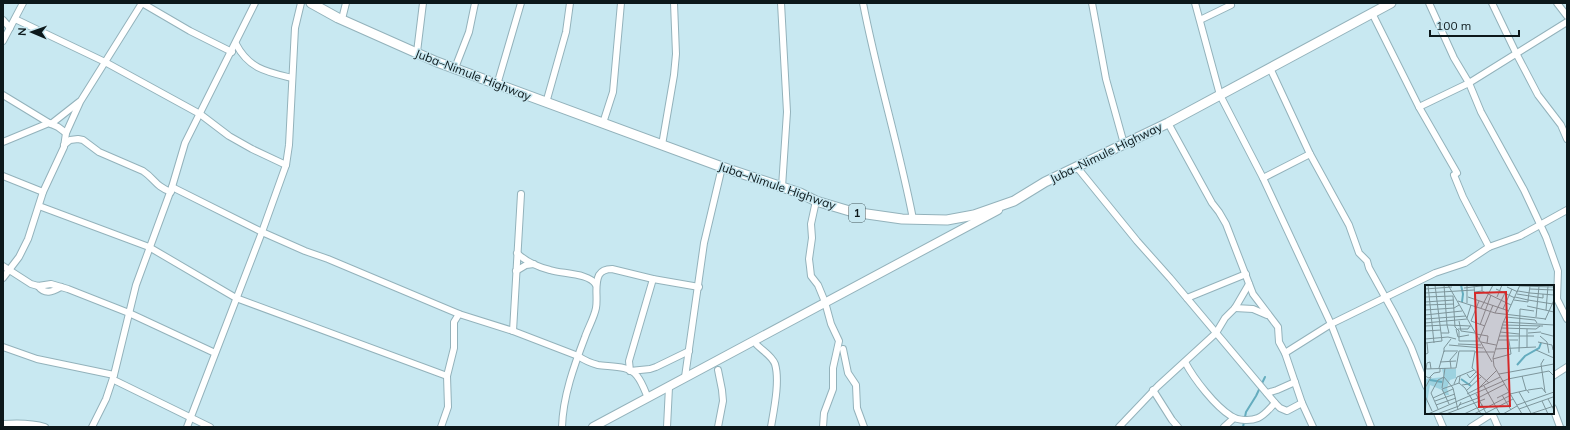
<svg xmlns="http://www.w3.org/2000/svg" width="1570" height="430" font-family="Mulish,sans-serif">
<rect width="100%" height="100%" fill="#c8e8f1"/>
<g fill="none" stroke-linecap="round" stroke-linejoin="round">
<path stroke="#64acbe" stroke-width="2" d="M1243,427L1246,412L1256,396L1265,377"/>
<defs>
<g id="minor">
<path d="M142,3L190,31L232,52"/>
<path d="M781,3L787,112L782,187"/>
<path d="M863,3C877,76 899,146 913,219"/>
<path d="M1092,3L1106,79L1124,144"/>
<path d="M1195,3L1220,95L1263,178L1331,324L1371,427"/>
<path d="M1429,3L1454,58L1469,83L1481,112L1524,190L1546,237L1558,271L1557,299L1567,319"/>
<path d="M1492,3L1516,53L1538,95L1561,125L1567,139"/>
<path d="M1557,3L1567,16"/>
<path d="M1372,13L1419,107L1457,173"/>
<path d="M15,19L105,62L200,114L229,136L252,149L286,165"/>
<path d="M342,19L346,3"/>
<path d="M3,20L10,28"/>
<path d="M1200,20L1231,5"/>
<path d="M3,41L23,3"/>
<path d="M236,44C249,69 267,72 292,78"/>
<path d="M417,52L423,3"/>
<path d="M455,68L469,32L475,3"/>
<path d="M1270,68L1310,154L1349,225L1359,253L1367,261L1369,268L1395,315L1411,347L1426,386"/>
<path d="M497,85L521,3"/>
<path d="M3,95L49,123L58,127L66,133"/>
<path d="M546,103L566,32L570,3"/>
<path d="M1419,107L1469,83L1567,22"/>
<path d="M603,123L613,92L621,3"/>
<path d="M1168,123L1212,203L1219,212L1226,224L1253,294L1278,327L1279,342L1285,353L1302,403L1313,427"/>
<path d="M51,124L79,102"/>
<path d="M3,142L49,123"/>
<path d="M64,145L70,140L78,139L83,140L99,152L143,171C155,179 155,186 171,192"/>
<path d="M662,145L674,75L676,54L674,3"/>
<path d="M1076,166L1137,241L1170,278L1275,403L1280,408L1287,411L1302,403"/>
<path d="M1454,175L1463,197L1489,247"/>
<path d="M3,176L43,192"/>
<path d="M1263,178L1310,154"/>
<path d="M172,187L262,232L305,251L328,259L459,314L513,331L578,356C584,360 590,363 598,365C610,367 629,365 637,376C642,382 645,391 648,398"/>
<path d="M816,201L811,224L812,238L809,259L810,267L811,276L818,285L825,302L831,324L839,341L833,368V389L824,413L823,427"/>
<path d="M39,206L149,247L236,298L447,376"/>
<path d="M517,253C526,262 538,267 550,270C562,274 590,273 596,285"/>
<path d="M3,266L31,284L38,286L51,284L68,289L129,313L215,353"/>
<path d="M516,271L526,265L534,264"/>
<path d="M3,278L19,257L28,239L43,192L64,147L66,133L80,102L142,3"/>
<path d="M653,279L629,361L630,371L650,369L656,367L689,351"/>
<path d="M38,286C45,295 52,292 61,287"/>
<path d="M1187,298L1246,274"/>
<path d="M1235,308L1253,309L1267,315"/>
<path d="M513,331L521,194"/>
<path d="M757,345C763,351 772,356 775,364C780,381 774,409 771,427"/>
<path d="M3,347L37,359L114,375"/>
<path d="M843,349L848,373L856,385L857,408L864,427"/>
<path d="M1285,353L1331,324L1435,273L1465,263L1489,247L1520,236L1567,210"/>
<path d="M1185,362C1194,379 1215,406 1231,416C1238,421 1251,421 1258,418C1265,415 1270,408 1275,403"/>
<path d="M718,370L722,390L723,401L718,427"/>
<path d="M1553,376L1567,367"/>
<path d="M685,377L704,243L722,167"/>
<path d="M116,381L210,427"/>
<path d="M1153,390L1172,420L1178,427"/>
<path d="M1267,393L1277,390L1295,382"/>
<path d="M1553,408L1560,427"/>
<path d="M1437,413L1443,427"/>
<path d="M1492,413L1498,427"/>
<path d="M3,424C17,423 32,423 45,427"/>
<path d="M92,427L106,399L114,375L136,285L172,187L185,143L255,3"/>
<path d="M187,427L262,232L286,165L289,145L295,28L301,3"/>
<path d="M441,427L448,407L447,376L454,348V322L459,314"/>
<path d="M562,427C563,396 574,366 585,337C588,328 594,318 596,308C598,297 594,285 599,275C602,270 607,269 612,269L653,279L699,287"/>
<path d="M667,427L669,387"/>
<path d="M1119,427L1158,386L1216,333L1225,318L1235,308L1249,284"/>
<path d="M1224,427L1234,418"/>
<path d="M1471,427L1493,413"/>
</g>
<path id="secondary" d="M593,427L998,210"/>
<path id="primary" d="M311,3L338,18L437,62L722,167L800,193L816,201L853,212L902,219L947,220L974,215L1014,201L1045,182L1168,123L1391,3"/>
</defs>
<use href="#minor" stroke="#93b2bb" stroke-width="8"/>
<use href="#secondary" stroke="#93b2bb" stroke-width="10"/>
<use href="#primary" stroke="#93b2bb" stroke-width="11"/>
<use href="#minor" stroke="#fff" stroke-width="6"/>
<use href="#secondary" stroke="#fff" stroke-width="8"/>
<use href="#primary" stroke="#fff" stroke-width="9"/>
</g>
<g text-anchor="middle" stroke-width="3" stroke-linejoin="round" paint-order="stroke">
<rect fill="#c8e8f1" stroke="#44565b" stroke-width="1" x="849" y="204" width="16" height="18" rx="3"/>
<g font-size="11" font-weight="bold" fill="#0c181b">
<text x="857" y="217">1</text>
</g>
<g font-size="12" fill="#0c181b" stroke="#c8e8f1">
<text transform="translate(473 75) rotate(21)" y="4">Juba–Nimule Highway</text>
<text transform="translate(1106 153) rotate(-26)" y="4">Juba–Nimule Highway</text>
<text transform="translate(777 186) rotate(19)" y="4">Juba–Nimule Highway</text>
</g>
</g>
<g transform="translate(1425 285)">
<rect width="129" height="129" fill="#c8e8f1"/>
<path d="M17,84H31V93L25,95L22,103L24,110H20L17,105L5,100L0,129V94L19,92Z" fill="#9dd2e0"/>
<path fill="none" stroke="#64acbe" stroke-width="2" d="M36,0L38,9L37,17M92,80L100,71L114,63L116,58M36,94L46,101M5,95L17,97"/>
<path fill="none" stroke="#7d959b" stroke-width="1" d="M3,0L9,58M19,0L22,40L46,41M23,0L67,77M49,0L50,14M95,0L78,38L68,73L69,81L97,129M95,1L129,2M82,2L93,7M39,3L64,0M0,4L27,2M71,4L90,13M105,4L129,5M57,6L86,20M93,6L105,8M50,7L57,6V0M0,8L49,5M105,8L129,10M92,9L118,13V9M28,11L30,42L34,46V56H55M0,12L28,11M43,12L84,26M72,12L77,0M90,12L103,15L105,1M89,15L103,17V15L128,19M33,16L70,28L121,34M0,17L29,15M42,18V0M0,20L29,19M102,21L129,27M56,23L68,0M78,24L87,4M0,25L29,23L34,20M121,25L123,1M70,28L80,8M0,30L37,26M81,32L110,35L112,38M111,32L114,1M42,33L46,20M0,34L41,31M120,35L129,15M34,36L36,46L50,48M46,36L54,16M46,36L60,41M79,37L129,40M0,38L42,34M55,40L66,10M78,40L118,41M0,41L22,40L24,48H16M76,43L111,44L115,41M31,44L33,52L44,50M33,44H43L45,41M102,44V62M0,46L16,45M75,47L94,49M103,48L116,47M116,48L128,51M51,49L63,51L62,58M74,51H109M115,51L122,57L124,68M0,54L23,52L31,54M54,55L68,20M73,55H93M56,57L71,60M113,57L127,60L128,65M0,58L17,56L10,0M33,59L56,60M24,60L58,63M70,64L111,62M111,65L129,73M34,66H50M50,66L47,83L64,98M19,67V63L26,54M50,67H69M94,67L95,24L109,26M1,69L3,68L2,58M68,74L86,69L84,56M119,74L116,79L120,107M15,77L31,76M14,83L19,66H33M26,83L25,75L32,67M0,84L31,83L34,66M1,84L2,78L5,77L6,84M42,89L45,93L51,87M74,89L129,79M0,91L4,93L9,88L15,87V83M97,91L101,105M19,92L28,103L33,125M34,98L40,103L56,129M29,99L32,92L49,85M37,100L44,99L53,89M59,101L75,129M55,102L72,85M0,103L6,92M17,103L20,83M103,105L117,103L121,108M41,106L56,92M94,107L106,128M42,109L75,92M51,109L61,128M85,109L102,105L104,108M77,110L86,125M0,111L7,126M8,113L28,104M53,113L80,99M72,113L84,107M123,114L129,125M10,116L30,109M117,116L123,129M24,119L17,104L34,98L35,91M11,120L31,113M34,120L53,113M92,120L129,107M13,124L6,108L13,95L19,92M94,124L128,112M61,128L88,114M3,129L83,94L124,86L129,91M12,129L34,121L36,117M21,129L60,114M39,129L58,120M49,129L86,110M78,129L92,121M105,129L129,121"/>
<path fill="#d62828" fill-opacity="0.15" stroke="#d62828" stroke-width="2" d="M81,7L85,121L54,122L50,8Z"/>
<rect width="129" height="129" fill="none" stroke="#0c181b" stroke-width="2"/>
</g>
<rect width="1570" height="430" fill="none" stroke="#0c181b" stroke-width="8"/>
<g transform="translate(32 32) rotate(272)" stroke="#c8e8f1" stroke-width="3" paint-order="stroke">
<path d="M0-3L7 15L0 10L-7 15Z" fill="#0c181b"/>
<text y="-6" font-size="11" font-weight="bold" text-anchor="middle" fill="#0c181b">N</text>
</g>
<path d="M1430 30v6h89v-6" fill="none" stroke="#0c181b" stroke-width="2"/>
<text x="1436" y="30" font-size="12" fill="#0c181b" stroke="#c8e8f1" stroke-width="3" paint-order="stroke">100 m</text>
</svg>
